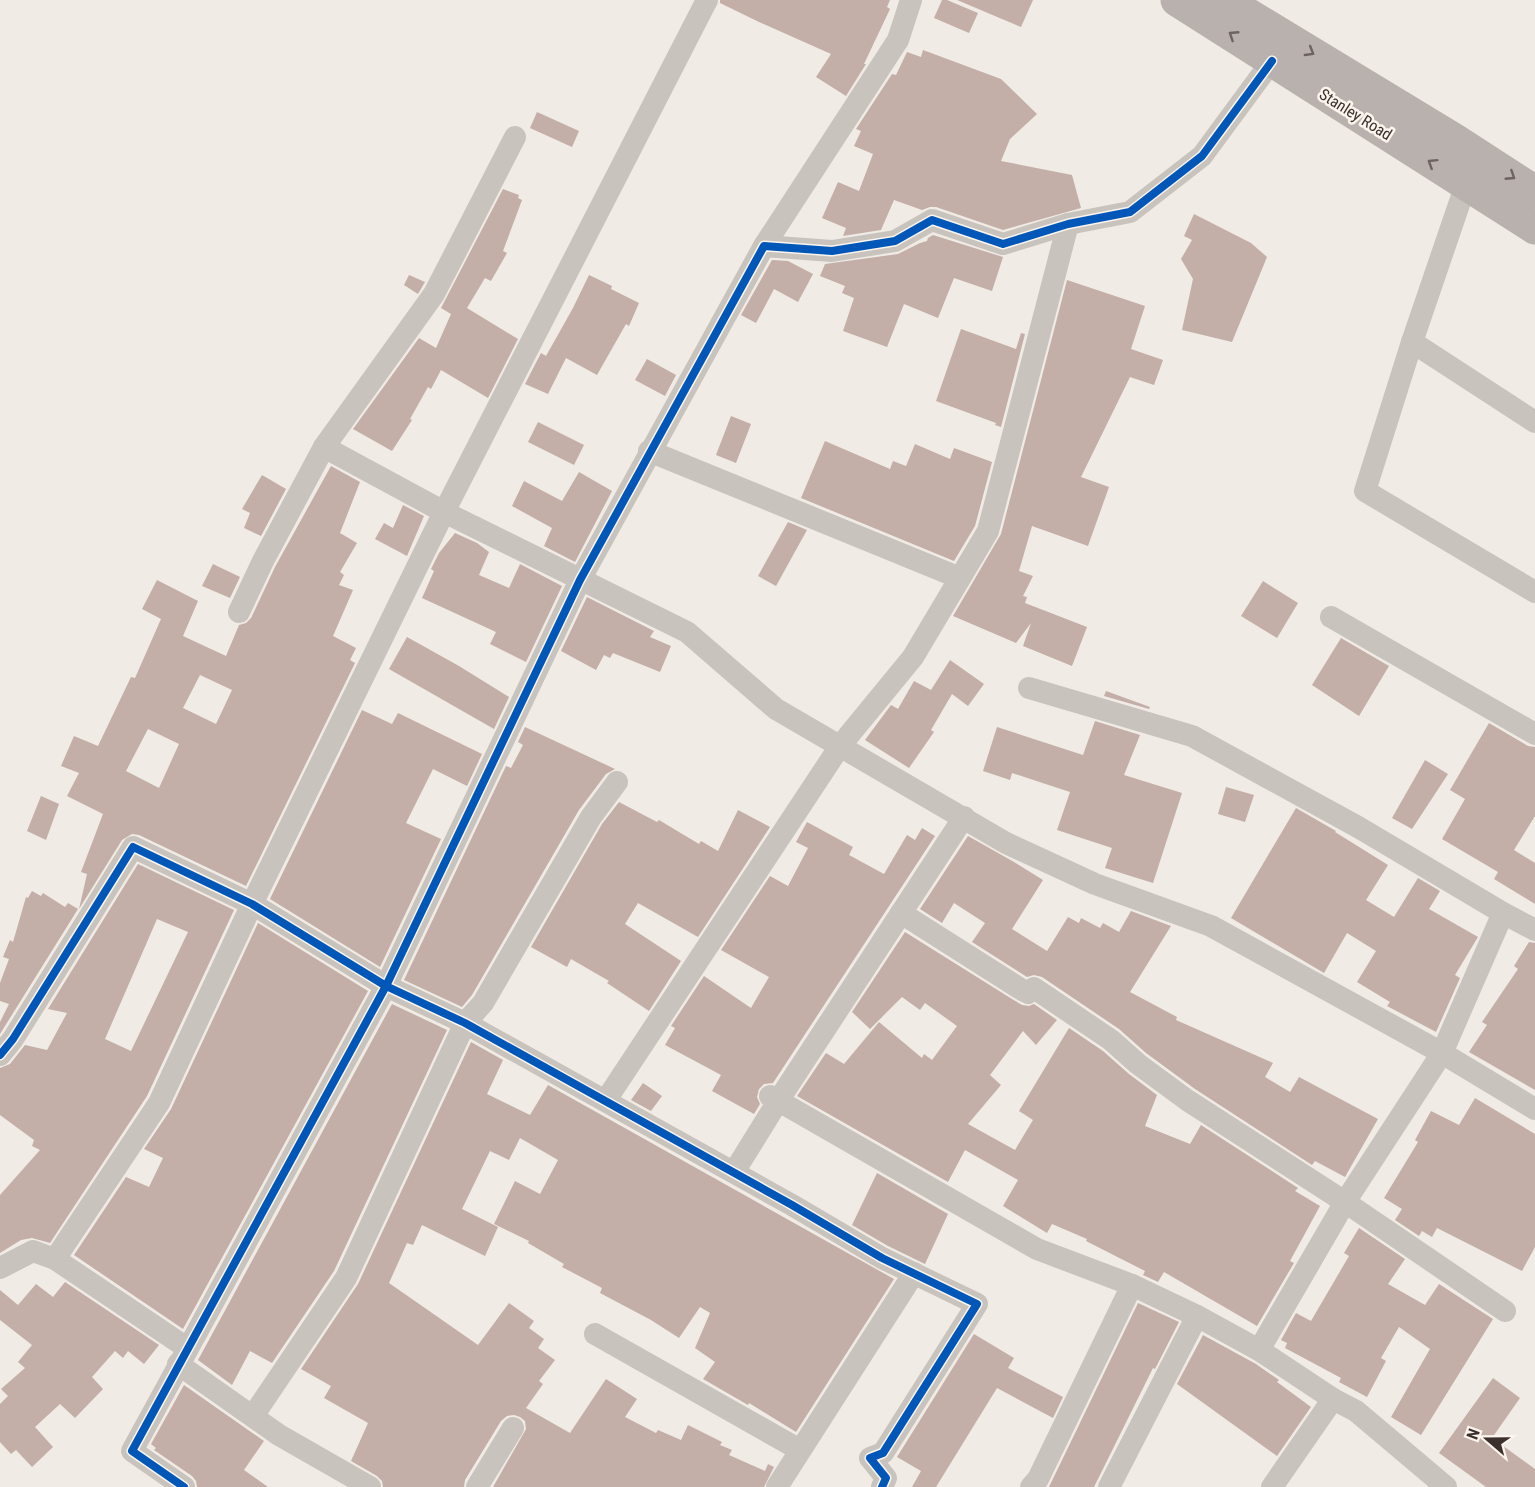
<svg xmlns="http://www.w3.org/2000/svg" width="1535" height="1487" font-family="'Roboto Condensed',sans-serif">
<rect width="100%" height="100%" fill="#f0ebe5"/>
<g fill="#c3afa7" fill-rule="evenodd">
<path d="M720,0H890L887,7L890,9L864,64H866L846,96L816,77L831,54L759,22L720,3Z"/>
<path d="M942,0H947L978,13L969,33L934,18Z"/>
<path d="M957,0H1033L1021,27Z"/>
<path d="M923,50L1001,79L1037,114L1010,139L1001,161L1072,175L1081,208L1003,230L936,207H930L922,210L894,200L881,230L843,236L846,228L822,218L838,182L859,191L873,154L854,146L861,131L856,129L892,74L896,75L907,52L921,57Z"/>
<path d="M537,112L579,131L572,147L530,128Z"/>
<path d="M503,189L519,195L518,198L522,200L503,251L507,253L491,281L485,278L467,308L518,339L488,398L441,370L431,389L428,387L410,419L412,420L392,451L353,429L419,338L436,348L451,314L441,308Z"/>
<path d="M1194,214L1251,243L1267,257L1232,342L1182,330L1193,279L1181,259L1192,240L1184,236Z"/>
<path d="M933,235L1003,257L992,291L954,278L938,318L904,304L887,347L843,331L854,298L842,293L845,286L820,276L825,264L898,254L920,243L927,241L928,238Z"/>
<path d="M772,260L788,261L813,274L798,302L774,289L756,323L741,315Z"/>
<path d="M409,275L425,282L418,294L404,285Z"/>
<path d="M589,275L612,286L611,289L639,303L629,326L626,324L597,375L566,358L548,394L525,384L541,353L546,356L573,308Z"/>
<path d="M1067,280L1145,306L1131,349L1163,360L1154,385L1130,377L1081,477L1109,487L1088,546L1032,526L1019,571L1033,576L1023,596L1027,597L1025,603L1087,627L1072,666L1023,646L1031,623L1016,643L953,616L1001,534Z"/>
<path d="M961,329L1016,349L1021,333L1025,334L1001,427L995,425L996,423L936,401Z"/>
<path d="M647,359L676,375L665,396L635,380Z"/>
<path d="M731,416L751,424L736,463L716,455Z"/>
<path d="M538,422L584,445L574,465L528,442Z"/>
<path d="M825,441L890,469L893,461L906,466L915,444L950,459L954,448L992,462L975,526L954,561L801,498Z"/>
<path d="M331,466L360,482L340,533L357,543L340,572L344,575L339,585L353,590L333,636L356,648L350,660L355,663L246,886L139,835L132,834L122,840L79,909L87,874L81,872L103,814L67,796L79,773L61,766L74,736L98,746L131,677L135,678L161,619L142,609L157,580L198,601L183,636L226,656L239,625L246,623L251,618L275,567ZM200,675L232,690L216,724L183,708ZM148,729L179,744L159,788L126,771Z"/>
<path d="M579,472L612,491L575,562L544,546L552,528L512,506L524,481L562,501Z"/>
<path d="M262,475L286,489L261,536L244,528L250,513L242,509Z"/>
<path d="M403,505L424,516L407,556L375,539L384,523L393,528Z"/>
<path d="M788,522L807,530L776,586L758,576Z"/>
<path d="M455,533L477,543L489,552L479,575L509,588L520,564L562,586L526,662L490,644L496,632L422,598L434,571L431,569L439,553Z"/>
<path d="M213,564L240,577L230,598L202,586Z"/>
<path d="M1263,581L1298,603L1277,638L1241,616Z"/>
<path d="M587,597L654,631L650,637L671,646L660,672L613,653L610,658L604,655L596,670L561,651Z"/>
<path d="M407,637L459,666L509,697L494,729L389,669Z"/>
<path d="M1341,638L1389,666L1359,716L1312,685Z"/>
<path d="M950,660L984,684L968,706L952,694L931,730L934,732L909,768L865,740L891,705L898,709L914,681L931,690Z"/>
<path d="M1106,691L1150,707L1149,709L1104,696Z"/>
<path d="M362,710L392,724L398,713L482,754L467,786L433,769L406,823L441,839L380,967L270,899Z"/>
<path d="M1095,721L1140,735L1124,775L1182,793L1153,883L1105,868L1112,848L1057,830L1070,792L1012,773L1010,780L983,771L997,727L1083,755Z"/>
<path d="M1489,723L1528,746L1535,747V816L1514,850L1535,863V904L1494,879L1498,872L1442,839L1465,799L1450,790Z"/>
<path d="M525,727L615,769L606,774L579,810L472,995L462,1007L404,980L506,766L511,768L523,745L518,742Z"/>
<path d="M1425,760L1448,774L1412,829L1392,818Z"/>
<path d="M1226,787L1254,795L1245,822L1218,814Z"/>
<path d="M41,796L59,804L46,840L27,831Z"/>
<path d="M619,802L657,822L659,820L699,844L701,841L718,851L738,810L770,827L698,937L638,903L625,924L681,961L649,1011L607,983L609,981L571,959L567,967L531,947L602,824Z"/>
<path d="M1296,808L1336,831L1335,832L1388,865L1366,900L1394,917L1418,878L1440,891L1429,909L1478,937L1455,975L1460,978L1436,1032L1387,1006L1390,1002L1357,982L1376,951L1347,933L1324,973L1231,918Z"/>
<path d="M807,822L853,847L849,855L884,874L907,835L915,840L922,828L935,836L773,1083L764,1084L759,1089L757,1097L760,1104L754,1114L712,1091L721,1075L665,1045L675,1028L671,1026L704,976L751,1008L769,977L721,950L770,876L788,886L808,848L796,842Z"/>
<path d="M968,836L1014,862L1043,880L1012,929L1047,951L1068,917L1079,923L1081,918L1100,928L1103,923L1119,932L1131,911L1171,926L1130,992L1177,1017L1176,1020L1273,1063L1265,1077L1290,1092L1299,1077L1378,1119L1345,1177L1315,1161L1312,1165L1195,1089L1146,1053L1119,1029L1042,977L1034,975L1027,977L972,942L985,923L954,903L942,923L920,909Z"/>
<path d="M138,864L234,910L147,1096L50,1243L32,1238L21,1240L0,1253V1195L40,1150L32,1146L34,1140L0,1115V1068L10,1064L25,1045L47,1050L67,1013L48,1009ZM157,919L188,932L131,1051L105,1039Z"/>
<path d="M32,891L41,896L43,893L65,907L68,903L78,909L0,1034V1022L9,1004L0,1001V983L9,959L3,957L10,940L13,942L26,897L28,898Z"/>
<path d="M258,923L368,991L183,1329L74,1255L126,1177L149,1187L163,1158L144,1149L171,1109Z"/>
<path d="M905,932L1012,999L1022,1005L1029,1006L1034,1004L1057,1020L1036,1045L1023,1031L990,1075L1001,1085L968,1124L1015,1150L1033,1120L1019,1111L1069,1028L1103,1051L1129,1074L1157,1095L1145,1126L1190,1144L1201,1125L1298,1188L1295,1191L1320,1206L1290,1261L1294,1263L1257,1326L1164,1272L1158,1282L1143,1275L1145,1271L1086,1241L1087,1239L1052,1224L1047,1233L1003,1206L1018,1180L965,1150L948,1182L797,1096L826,1053L844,1064L879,1022L922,1058L924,1054L932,1060L957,1026L925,1003L920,1010L902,997L870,1029L852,1012Z"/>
<path d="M1529,942L1535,943V1090L1469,1052L1487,1025L1482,1022L1518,969L1514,966Z"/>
<path d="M392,1004L447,1030L334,1271L272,1363L250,1351L232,1385L198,1360Z"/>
<path d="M471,1042L503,1060L487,1094L530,1115L548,1085L894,1279L796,1432L749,1403L748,1405L703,1379L715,1362L695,1348L710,1313L700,1307L679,1338L651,1320L600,1293L602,1288L562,1267L564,1264L528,1243L529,1241L494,1224L515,1181L540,1194L558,1160L520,1138L509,1160L490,1151L462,1209L498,1227L485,1256L422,1225L413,1245L407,1243L389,1283L478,1345L509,1303L534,1321L529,1328L544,1339L538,1348L555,1360L539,1381L543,1384L526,1408L570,1433L606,1379L637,1399L625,1417L656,1433L658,1430L681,1440L688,1425L722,1442L720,1445L732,1450L729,1455L765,1471L768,1464L774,1467L764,1487H493L526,1429L525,1421L520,1417L514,1415L507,1416L501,1421L465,1480L464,1487H383L382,1481L377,1476L351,1461L368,1423L324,1398L331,1386L301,1369L358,1284Z"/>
<path d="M643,1083L662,1096L651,1111L631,1100Z"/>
<path d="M1475,1098L1535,1134V1247L1522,1271L1437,1228L1432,1237L1422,1231L1419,1236L1395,1220L1402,1209L1384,1198L1418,1142L1415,1140L1431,1111L1459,1125Z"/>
<path d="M877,1173L948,1214L925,1264L888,1246L852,1225Z"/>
<path d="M1359,1228L1405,1259L1388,1284L1425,1305L1439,1284L1493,1319L1421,1435L1391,1417L1430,1349L1399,1327L1381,1358L1386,1361L1367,1397L1339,1382L1341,1378L1285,1348L1287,1343L1281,1340L1296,1313L1311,1321L1349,1256L1344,1253Z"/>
<path d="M65,1282L159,1345L144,1364L128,1351L123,1358L115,1351L92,1377L103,1389L75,1418L60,1404L35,1427L53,1447L32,1467L16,1450L11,1454L0,1442V1404L8,1396L1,1389L25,1368L18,1362L32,1345L0,1320V1290L18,1305L36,1284L53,1297Z"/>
<path d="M1138,1303L1179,1322L1155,1369L1153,1368L1094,1487H1049Z"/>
<path d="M974,1334L1014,1358L1008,1368L1063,1397L1053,1418L997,1388L936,1487H912L921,1471L897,1457Z"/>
<path d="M1203,1335L1256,1364L1279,1380L1277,1382L1311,1407L1277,1456L1177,1384Z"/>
<path d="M1493,1378L1520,1398L1492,1438L1535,1469V1487H1486L1439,1453Z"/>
<path d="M184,1385L264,1441L244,1470L268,1487H197L196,1481L192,1476L154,1450L156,1448L151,1444Z"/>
</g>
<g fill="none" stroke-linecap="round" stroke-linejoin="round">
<g stroke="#c9c3be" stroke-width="22">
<path d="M1466,184L1412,342L1535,422"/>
<path d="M764,246L898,40L911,0"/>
<path d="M1412,342L1365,491L1535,592"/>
<path d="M324,447L444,512L687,632L776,709L1006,843L1095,884L1211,926L1442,1053L1535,1109"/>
<path d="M649,451L960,578"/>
<path d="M239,612L263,561L324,447L434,294L515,137"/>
<path d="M1331,617L1535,734"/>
<path d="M1029,688L1192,736L1358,827L1503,913L1535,930"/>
<path d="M901,913L1019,988L1028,993L1034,988L1111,1040L1138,1064L1187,1100L1345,1202L1505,1311"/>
<path d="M0,1055L13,1039L133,847L252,904L386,986L465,1023L792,1205L882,1258L977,1304L883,1453L870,1458L886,1478L882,1487"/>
<path d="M770,1096L1037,1249L1132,1285L1197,1316L1259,1350L1333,1399L1356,1411L1446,1487"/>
<path d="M606,1100L840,746L913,657L988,531L1068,224"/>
<path d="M734,1172L778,1101L964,817"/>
<path d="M0,1268L33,1251L55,1259"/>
<path d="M595,1334L800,1450"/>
<path d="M187,1348L55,1259L159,1103L252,904L444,512L707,0"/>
<path d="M1259,1350L1345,1202L1442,1053L1503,913"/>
<path d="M178,1364L279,1435L370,1487"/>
<path d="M253,1416L346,1278L465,1023L483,1003L591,817L617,782"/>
<path d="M184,1487L132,1451L386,986L580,580L764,246L832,251L895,241L932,220L1003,244L1068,224L1130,212L1202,156L1272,61"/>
<path d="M477,1487L513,1428"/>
<path d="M777,1487L914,1273"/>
<path d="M1031,1487L1038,1479L1132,1285"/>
<path d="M1109,1487L1197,1316"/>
<path d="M1272,1487L1333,1399"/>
</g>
<g stroke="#b8b1ad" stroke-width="33">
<path d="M1177,0L1535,228"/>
<path d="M1224,0L1455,140L1535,192"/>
</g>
<defs>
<g id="cycleway">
<path d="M0,1055L13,1039L133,847L252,904L386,986L465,1023L792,1205L882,1258L977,1304L883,1453L870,1458L886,1478L882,1487"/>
<path d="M184,1487L132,1451L386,986L580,580L764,246L832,251L895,241L932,220L1003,244L1068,224L1130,212L1202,156L1272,61"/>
</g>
</defs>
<use href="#cycleway" stroke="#fbf5ee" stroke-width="11"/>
<use href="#cycleway" stroke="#0057b8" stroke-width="8"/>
</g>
<defs><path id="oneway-chevron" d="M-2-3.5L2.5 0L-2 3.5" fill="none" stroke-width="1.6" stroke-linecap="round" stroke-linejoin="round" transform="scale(1.5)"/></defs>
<g stroke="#6d645f">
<use href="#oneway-chevron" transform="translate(1233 35) rotate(-147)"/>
<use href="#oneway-chevron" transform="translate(1310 52) rotate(31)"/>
<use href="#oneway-chevron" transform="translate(1432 163) rotate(-148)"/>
<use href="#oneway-chevron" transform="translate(1511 176) rotate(33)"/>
</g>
<g text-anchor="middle" stroke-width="5" stroke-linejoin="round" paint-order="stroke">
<g font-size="16" fill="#3b302b" stroke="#fbf5ee">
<text transform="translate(1356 114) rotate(32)" y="6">Stanley Road</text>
</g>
</g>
<g transform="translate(1487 1439) rotate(290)" stroke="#fbf5ee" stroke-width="4.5" paint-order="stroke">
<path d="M0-4.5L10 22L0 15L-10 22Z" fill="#3b302b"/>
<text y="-9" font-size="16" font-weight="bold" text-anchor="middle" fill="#3b302b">N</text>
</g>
</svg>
